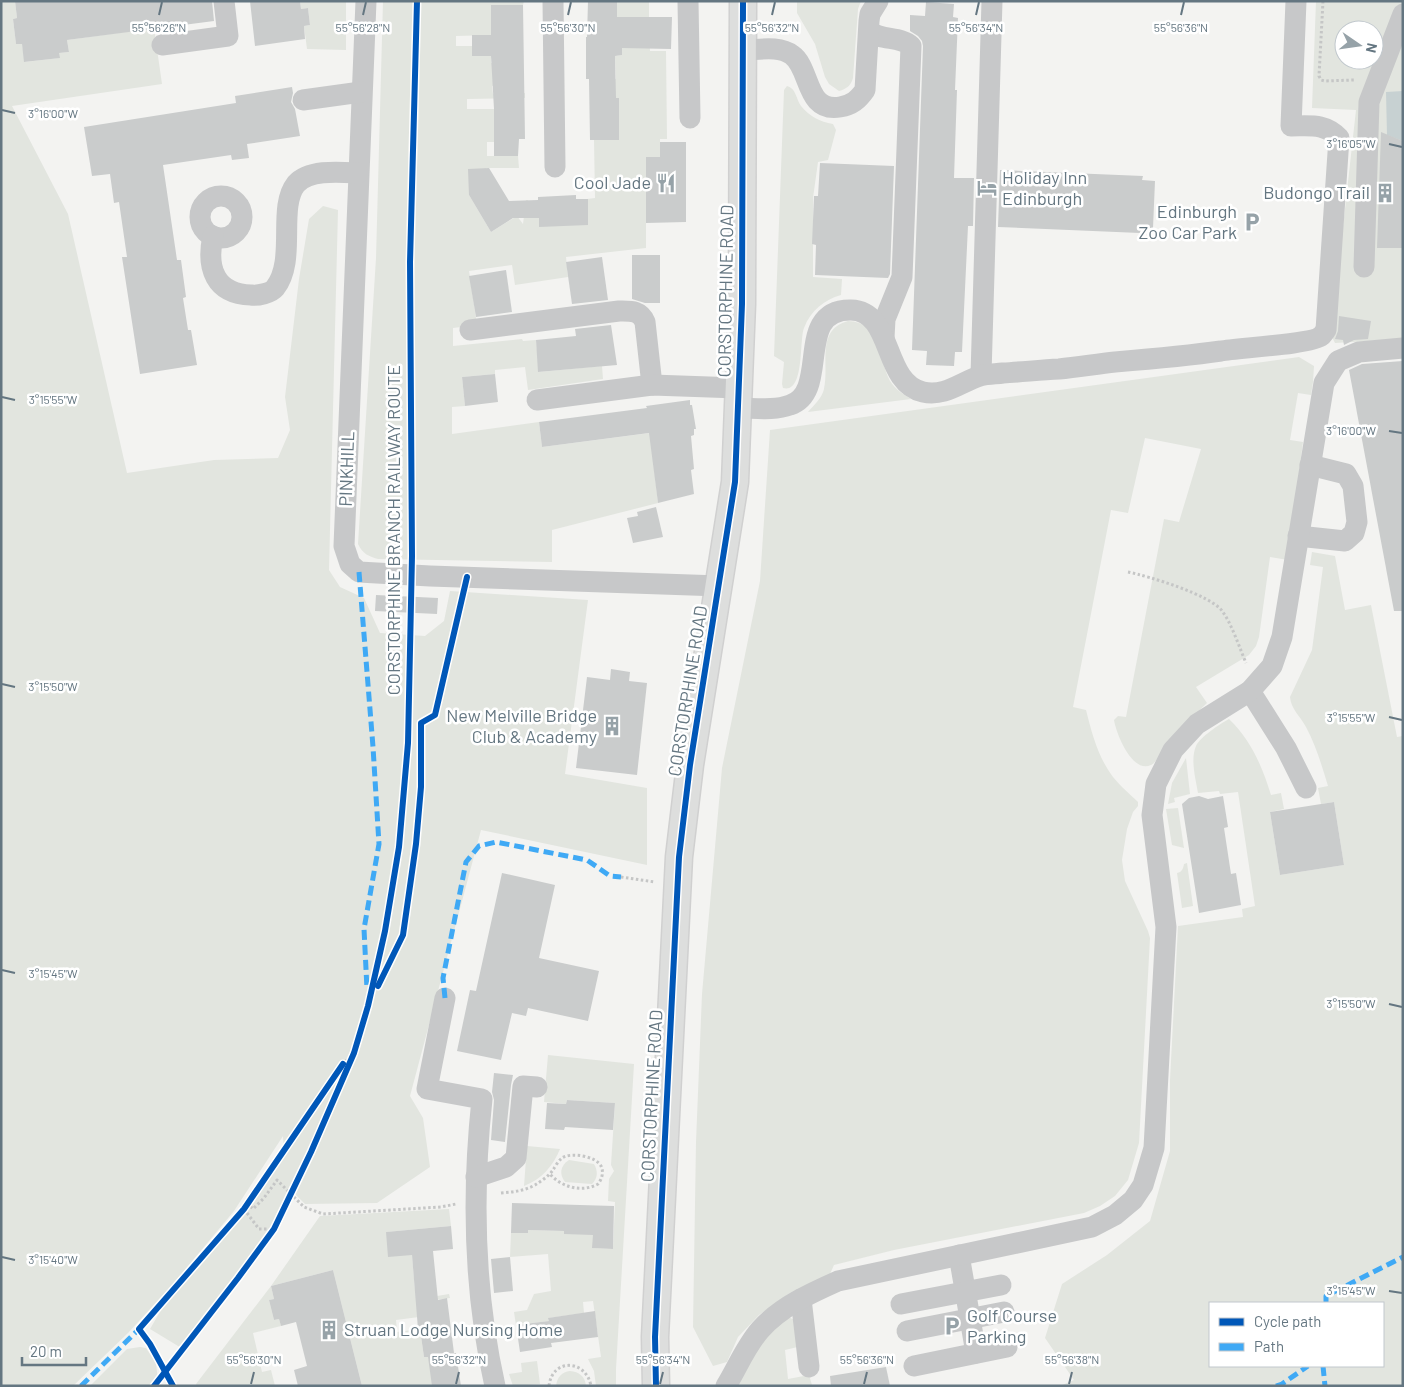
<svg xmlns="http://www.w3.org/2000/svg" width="1404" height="1387" font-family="Barlow,sans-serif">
<rect width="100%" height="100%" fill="#f3f3f1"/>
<g fill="#e2e5df" fill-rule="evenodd">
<path d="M1,1H15L17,18L13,19L16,44H22L25,62L59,58V53L69,52L67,40L154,28L162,84L12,106L68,214L127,473L214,460L278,458L290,430L285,397L299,279L309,219L323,206L338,210L329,570L340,587L364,598L380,633L425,636L444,621L450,591L588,600L565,774L647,788V865L481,830L410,1096L423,1118L430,1167L377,1203L305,1204L291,1190L274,1229L183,1349L150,1329L172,1291L244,1209L284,1151L283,1136L234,1211L173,1284L128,1333L73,1386H1Z"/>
<path d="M300,1H346V50L307,49L304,26L310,25L308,8L301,9Z"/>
<path d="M383,1H524L523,5H491V35L456,36V46H472V56H491V63H497V85L492,86L493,94L525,93V98L467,99V109H494V142H487V156H518L519,168H486V184L469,195L491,232L517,216L523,224L526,200H528V218H539L588,225L587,199L595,198L594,140L619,139V98H610L608,79H616L615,56L622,55V47L649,28L650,51H666L667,139H660V157L646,158V248L566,257L568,277L515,285L512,265L469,271L477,325L453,328V346L522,339L523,341L536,340L539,372L602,366L603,379L528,390L525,367L495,370V374L462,377L465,406L452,407V434L539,422L542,447L650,433L658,503L552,530V562L378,559C368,556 363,554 358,544L376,258Z"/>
<rect x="617" y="1" width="32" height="16"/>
<path d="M797,1H861L858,9L853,78C851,85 847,89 839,91L829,84L825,77L815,44L797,13Z"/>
<path d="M1316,1H1403V339L1335,343L1331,335L1356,110L1312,108ZM1344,30H1374V60H1344Z"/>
<path d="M787,86C796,88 796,99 801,106C809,116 820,122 833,124L836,130L828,160L818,162L813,198V277L842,279L841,295C824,300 811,310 804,328C799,340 805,394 783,388L782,384L784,362L774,356L784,90Z"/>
<path d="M848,321C882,322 878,358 890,381C895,389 903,394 911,399L808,412C814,405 822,398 824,389C830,365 815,330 848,321Z"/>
<path d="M1299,357L1314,366L1313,382L1311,395L1298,393L1290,440L1303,442L1288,560L1270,557L1259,637L1256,646L1249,655L1196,687L1207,703C1192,718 1175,732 1163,750C1159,755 1156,763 1151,765C1132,774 1116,733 1114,720L1118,716L1126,717L1164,519L1179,522L1201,449L1145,438L1128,513L1111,510L1073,707L1086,710C1092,734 1098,757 1113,777C1121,787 1130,794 1138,802V806L1133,812L1127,829L1122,860L1125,881L1148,931L1150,938L1139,1143L1128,1180L1115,1196L1100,1206L1084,1213L894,1250L834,1265L830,1274L790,1293L759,1315L738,1337L727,1362L713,1366L693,1327L696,1142L702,994L722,768L760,581L770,430Z"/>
<path d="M1312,552L1335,556L1345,610L1371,605L1397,737L1403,736V1386H1060L1074,1380L1045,1338L1062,1284L1107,1255L1150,1221L1170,1151V1080L1178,926L1243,917L1242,909L1255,906L1238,792L1220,794L1219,791L1198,793C1196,780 1190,760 1196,746C1200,737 1220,724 1229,719C1251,740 1262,766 1271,795L1281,793L1284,809L1270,812L1280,875L1344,865L1334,802L1321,804L1318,788L1328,786C1322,766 1316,746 1306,727C1300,716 1291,709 1290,697L1312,650L1323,567L1310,565ZM1210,1303H1383V1366H1210Z"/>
<path d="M1186,758L1190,794L1174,798L1175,802L1168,804L1172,783Z"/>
<path d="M1178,808L1184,848L1172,845L1166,809Z"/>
<path d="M1187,863L1193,906L1182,908L1177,873C1182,872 1183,869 1184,864Z"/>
<path d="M548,1055L634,1064L616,1369V1386H596L594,1371L588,1359L601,1357L593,1301L583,1302L584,1313L549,1318V1321L516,1325L514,1312L527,1310L534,1294L551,1291L548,1254L510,1257L511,1233H528V1230L564,1231V1234H593V1248L613,1249L615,1202L608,1201L609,1179L614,1171L611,1165L615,1103L567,1100L566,1104L544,1102Z"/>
<path d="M527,1146L560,1149C553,1166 542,1179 524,1186Z"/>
<path d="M569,1160L594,1164C598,1171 598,1178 592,1184L565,1182C559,1174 560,1166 569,1160Z"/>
<path d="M449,1209L451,1226L386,1232L412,1255L415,1290L437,1296L449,1294L450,1298L417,1302L419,1317L396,1320L397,1332L420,1329L424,1357H428L436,1386H362L333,1270L271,1286L274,1299L269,1300L274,1320L279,1319L281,1326L253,1333L262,1372L271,1370L275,1386H197L196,1384L271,1286L320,1216Z"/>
<path d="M788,1317L802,1323L806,1345L785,1350L788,1379L809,1375L812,1385L732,1386L751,1351Z"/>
<path d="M140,1347L146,1348L156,1363L158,1381L154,1386H90L127,1349Z"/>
<path d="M537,1361L540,1384L513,1386L509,1374L522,1372L521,1363Z"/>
<path d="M570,1371C579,1372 585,1376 586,1386H556C557,1377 562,1372 570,1371Z"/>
</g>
<path fill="#c7d1d2" d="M1403,91V141L1387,135L1386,92Z"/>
<g fill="#cacccc">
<path d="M15,1H212L214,21L67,40L69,52L59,53L60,58L24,62L22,44H16L13,19L17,18Z"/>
<path d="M250,1H300L301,9L308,8L310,25L304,26L305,39L255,46Z"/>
<path d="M588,1H617V17H672L671,49L622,48V55L615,56L616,98H619V140H590L589,79H586V37H587Z"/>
<path d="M926,2L954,4L953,17L958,18L955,90H957L954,178H974L973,226H968L962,352H955L954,366L926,365L927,351L912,350L923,46L922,41L918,36L910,31V15L925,16Z"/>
<path d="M491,5H523L525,139H519L518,156H494V109L491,56H472V35H491Z"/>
<path d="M292,87L293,93L291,102L295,109L300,136L247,144L249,158L232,160L231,155L163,165L177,260H181L186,297L183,298L188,330H191L197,365L140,374L122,257H127L119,202L114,203L110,174L92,176L84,127L236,103L235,96Z"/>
<path d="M1381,132L1403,141V248H1377Z"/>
<path d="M660,142H686V222L646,223V157H660Z"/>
<path d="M820,163L894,166L890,274L888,278L815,275L816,245L812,244L814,196H818Z"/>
<path d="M489,168L509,201L538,200V197L576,195V199H588V225L539,227V218H513L491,232L469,195L468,169Z"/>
<path d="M1000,170L1143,176L1142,180L1155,181L1153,228H1141L1140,233L998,227Z"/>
<path d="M632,255H660V303H645L632,299Z"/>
<path d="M602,257L608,300L572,304L566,262Z"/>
<path d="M506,270L512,312L476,317L469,276Z"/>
<path d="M1339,316L1371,321L1368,339L1354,340L1344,345L1343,340L1335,339L1338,331Z"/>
<path d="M611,325L617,365L538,372L536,340L576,336L575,329Z"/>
<path d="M1403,361V611H1394L1349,370L1362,364Z"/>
<path d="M495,374L498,402L465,406L462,377Z"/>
<path d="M690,400V405H692L696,429H694V435L691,436L694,469L691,470L694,494L658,503L649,433L542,447L539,422L647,408L646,406Z"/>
<path d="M656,507L663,537L633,543L627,518L638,516L637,512Z"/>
<path d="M376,595L438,598L437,614L375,611Z"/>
<path d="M611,669L630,672L629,681L647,683L637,775L576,768L587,677L610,680Z"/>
<path d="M1199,796L1208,799L1223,796L1228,827L1224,828L1231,874L1236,873L1241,905L1199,913L1182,804L1189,798Z"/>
<path d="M1334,802L1344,865L1280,875L1270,812Z"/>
<path d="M502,873L555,885L539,958L599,971L588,1021L528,1008L526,1016L512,1013L501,1060L457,1051L470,990L476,991Z"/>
<path d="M494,1073L513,1075L511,1085L505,1142L491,1140L494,1100L492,1092Z"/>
<path d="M567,1100L615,1103L613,1130L565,1127L564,1130L545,1129L547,1103L566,1104Z"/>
<path d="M512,1203L614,1206L613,1249L592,1248L593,1235L564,1234V1231L528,1230V1233H511Z"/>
<path d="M451,1226L453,1249L433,1251L438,1300L447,1298L454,1353H456L461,1386H432L428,1357H424L420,1329H418L412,1255L388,1257L386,1232Z"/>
<path d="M510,1257L513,1291L494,1293L491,1259Z"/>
<path d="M333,1270L362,1386H298L294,1370L307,1366L296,1322L281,1326L279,1319L274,1320L269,1300L274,1299L271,1286Z"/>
<path d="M595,1311L598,1337L551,1343L552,1347L520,1352L516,1325L549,1321L548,1318Z"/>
<path d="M886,1367L890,1386H831L830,1376Z"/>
</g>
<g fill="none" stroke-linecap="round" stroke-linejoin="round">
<defs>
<path id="major" d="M656,1386L655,1337L679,857L690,765L735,482L742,304L743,1"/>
</defs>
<use href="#major" stroke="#d0d0d0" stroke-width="29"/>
<g stroke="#c5c6c6" stroke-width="3" stroke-dasharray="2.5 2.5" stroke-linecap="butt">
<path d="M1323,1L1319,76L1321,80L1325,81L1354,80"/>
<path d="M1128,572C1148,576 1211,595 1222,611C1231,622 1240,649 1246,663"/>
<path d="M621,877L655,882"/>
<path d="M501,1193C513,1192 524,1191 535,1185C541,1181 548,1177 553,1170C555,1167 558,1161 562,1158C570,1152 596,1156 601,1166C604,1172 602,1179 598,1184C582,1193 561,1187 550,1174"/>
<path d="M247,1203L253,1209L264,1198L277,1180L304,1207L323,1214L441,1207L456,1204"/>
<path d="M244,1209L259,1229H274"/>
<path d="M173,1386L150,1344L139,1329L244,1209L342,1065L354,1053"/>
<path d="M549,1386C552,1358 586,1359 591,1386"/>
</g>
<g stroke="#c7c8c9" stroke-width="21">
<path d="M366,1L344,546L350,564L359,572L430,576L720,586"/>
<path d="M553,1L555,167"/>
<path d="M688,1L690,118"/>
<path d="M869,31C881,41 900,36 911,46L902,277L885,319L884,338"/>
<path d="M162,45L228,36L224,1"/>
<path d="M743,50C758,50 779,45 792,55C811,68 805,113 840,107C852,105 858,100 865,90L869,21L870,14L878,1"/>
<path d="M303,100L361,92"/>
<circle cx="221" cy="217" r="21"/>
<path d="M213,236C206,268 215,294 251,295C258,296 271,293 275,288C297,260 277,208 296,184C309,169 340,172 358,173"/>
<path d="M1364,267L1369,102L1403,14"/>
<path d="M470,330L619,311C631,311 640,310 645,322L652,385"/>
<path d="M981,375L992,1"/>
<path d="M537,400L652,385L738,388"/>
<path d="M738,408C755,408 774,411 790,405C831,392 793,309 851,310C894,311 882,383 923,392C945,397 961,382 980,376C987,374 996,374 1003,373C1021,372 1040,370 1059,369C1078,367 1097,364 1115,362C1151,359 1186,356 1221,351C1238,348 1312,344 1321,336C1323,335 1324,332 1326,330L1339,138C1325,123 1310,126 1291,126L1296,1"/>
<path d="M1298,536L1345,541L1354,533L1357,522L1353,486L1346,474L1310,465"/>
<path d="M1250,691L1286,748L1306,788"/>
<path d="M445,998L427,1089L482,1099C472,1193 474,1293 495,1386"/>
<path d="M476,1177L506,1167L516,1158L523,1086L537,1087"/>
<path d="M959,1255L976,1353"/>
<path d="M801,1299L809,1367"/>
<path d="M901,1304L1001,1285"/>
<path d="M907,1331L1004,1312"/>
<path d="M914,1366L1007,1347"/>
<path d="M726,1386C737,1368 746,1346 760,1330C780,1307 811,1293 838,1281L1092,1227L1115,1215L1133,1200L1143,1185L1154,1148L1166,927L1152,815L1156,784L1173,750L1197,724L1250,691L1272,666L1282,637L1324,383L1338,361L1359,352L1403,348"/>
</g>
<use href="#major" stroke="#dddedd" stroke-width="26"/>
<g stroke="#3fa9f5" stroke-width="5" stroke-dasharray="10 5" stroke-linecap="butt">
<path d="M359,572L373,747L379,844L364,929L367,989"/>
<path d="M445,998L443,978L466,862L479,846L496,842L587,860L610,876L621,877"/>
<path d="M1326,1303V1296L1403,1257"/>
<path d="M1323,1366L1325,1386"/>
<path d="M81,1386L139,1329"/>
<path d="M1276,1386L1282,1384L1308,1366"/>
</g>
<defs>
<g id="cycleway">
<path d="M378,986L403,935L416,844L421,787V723L435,715L467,577"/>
<path d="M154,1386L238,1278L274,1229L311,1152L354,1053L368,1006L385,931L399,847L408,743L412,556L410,262L417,1"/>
<path d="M173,1386L150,1344L139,1329L244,1209L343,1064"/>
<path d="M656,1386L655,1337L679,857L690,765L735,482L742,304L743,1"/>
</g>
</defs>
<use href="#cycleway" stroke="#fff" stroke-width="9"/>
<use href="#cycleway" stroke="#0057b8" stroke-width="6"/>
</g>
<path fill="none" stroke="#647681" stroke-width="2" d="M159,15L162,2M363,15L366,2M568,15L571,2M772,15L775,2M976,15L979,2M1181,15L1184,2M2,110L15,113M1389,144L1402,147M2,397L15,400M1389,431L1402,433M2,684L15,687M1389,717L1402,720M2,970L15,973M1389,1004L1402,1007M2,1257L15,1260M1389,1291L1402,1293M251,1384L254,1372M456,1384L459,1372M660,1384L663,1372M864,1384L867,1372M1069,1384L1072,1372"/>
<defs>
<symbol id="restaurant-bare" viewBox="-9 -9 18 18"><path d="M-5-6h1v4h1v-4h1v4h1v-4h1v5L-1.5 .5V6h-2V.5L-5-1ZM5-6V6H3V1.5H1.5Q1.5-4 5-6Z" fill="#96a2a8" stroke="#fff" stroke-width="2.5" paint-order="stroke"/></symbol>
<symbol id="hotel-bare" viewBox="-9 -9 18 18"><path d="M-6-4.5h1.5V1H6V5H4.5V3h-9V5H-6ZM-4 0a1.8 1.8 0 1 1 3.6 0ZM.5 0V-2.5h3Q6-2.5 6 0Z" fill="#96a2a8" stroke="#fff" stroke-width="2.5" paint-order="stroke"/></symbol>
<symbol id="building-bare" viewBox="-9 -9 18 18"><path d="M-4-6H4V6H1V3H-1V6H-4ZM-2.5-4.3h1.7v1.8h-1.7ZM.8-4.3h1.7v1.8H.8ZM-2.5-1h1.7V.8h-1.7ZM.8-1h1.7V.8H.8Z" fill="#96a2a8" stroke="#fff" stroke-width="2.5" paint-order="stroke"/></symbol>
<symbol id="parking-bare" viewBox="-9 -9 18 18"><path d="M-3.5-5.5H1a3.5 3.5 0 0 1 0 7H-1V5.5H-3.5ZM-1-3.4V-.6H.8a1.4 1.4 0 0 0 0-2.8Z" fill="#96a2a8" stroke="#fff" stroke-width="2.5" paint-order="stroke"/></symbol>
</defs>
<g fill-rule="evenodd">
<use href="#restaurant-bare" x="652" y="169" width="28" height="28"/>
<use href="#hotel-bare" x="973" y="174" width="28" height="28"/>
<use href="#building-bare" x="1371" y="179" width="28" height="28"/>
<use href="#parking-bare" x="1238" y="208" width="28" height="28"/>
<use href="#building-bare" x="598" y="712" width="28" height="28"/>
<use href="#parking-bare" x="938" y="1312" width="28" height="28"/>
<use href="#building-bare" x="315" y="1316" width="28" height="28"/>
</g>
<g text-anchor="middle" stroke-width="5" stroke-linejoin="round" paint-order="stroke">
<g font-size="18" fill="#647681" stroke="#fff" text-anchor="end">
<text x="1002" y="184" text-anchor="start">Holiday Inn<tspan x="1002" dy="21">Edinburgh</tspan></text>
<text x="651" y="189">Cool Jade</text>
<text x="1370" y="199">Budongo Trail</text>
<text x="1237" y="218">Edinburgh<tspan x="1237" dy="21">Zoo Car Park</tspan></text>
<text x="597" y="722">New Melville Bridge<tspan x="597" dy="21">Club &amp; Academy</tspan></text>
<text x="967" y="1322" text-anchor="start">Golf Course<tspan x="967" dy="21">Parking</tspan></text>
<text x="344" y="1336" text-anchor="start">Struan Lodge Nursing Home</text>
</g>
<g font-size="18" fill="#647681" stroke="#fff">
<text transform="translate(726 291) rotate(-89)" y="6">CORSTORPHINE ROAD</text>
<text transform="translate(347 469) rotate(-88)" y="6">PINKHILL</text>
<text transform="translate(394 530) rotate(-90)" y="6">CORSTORPHINE BRANCH RAILWAY ROUTE</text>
<text transform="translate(688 691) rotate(-81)" y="6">CORSTORPHINE ROAD</text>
<text transform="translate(652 1096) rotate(-87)" y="6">CORSTORPHINE ROAD</text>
</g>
</g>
<g font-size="12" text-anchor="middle" fill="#647681" stroke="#fff" stroke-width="5" stroke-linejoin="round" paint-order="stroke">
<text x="159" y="32">55°56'26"N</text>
<text x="363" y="32">55°56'28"N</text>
<text x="568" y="32">55°56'30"N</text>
<text x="772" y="32">55°56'32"N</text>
<text x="976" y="32">55°56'34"N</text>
<text x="1181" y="32">55°56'36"N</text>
<text x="53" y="118">3°16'00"W</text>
<text x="1351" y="148">3°16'05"W</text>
<text x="53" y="404">3°15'55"W</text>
<text x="1351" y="435">3°16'00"W</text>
<text x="53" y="691">3°15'50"W</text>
<text x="1351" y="722">3°15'55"W</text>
<text x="53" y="978">3°15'45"W</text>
<text x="1351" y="1008">3°15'50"W</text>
<text x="53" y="1264">3°15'40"W</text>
<text x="1351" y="1295">3°15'45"W</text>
<text x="254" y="1364">55°56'30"N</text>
<text x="459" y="1364">55°56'32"N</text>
<text x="663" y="1364">55°56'34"N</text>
<text x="867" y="1364">55°56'36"N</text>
<text x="1072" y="1364">55°56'38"N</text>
</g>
<rect width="1404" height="1387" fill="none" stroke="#647681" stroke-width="5"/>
<rect x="1209" y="1302" width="175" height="65" fill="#ffffff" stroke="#c1c8cd"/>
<rect x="1219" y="1318" width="25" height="8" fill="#0057b8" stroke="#c1c8cd"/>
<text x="1254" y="1327" font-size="15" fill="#647681">Cycle path</text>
<rect x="1219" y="1343" width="25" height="8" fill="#3fa9f5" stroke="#c1c8cd"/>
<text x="1254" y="1352" font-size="15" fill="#647681">Path</text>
<g transform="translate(1359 45) rotate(103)"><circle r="24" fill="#ffffff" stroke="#c1c8cd"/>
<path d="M0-4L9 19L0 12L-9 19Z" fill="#96a2a8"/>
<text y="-8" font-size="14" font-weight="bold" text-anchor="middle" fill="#647681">N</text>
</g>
<path d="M22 1357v8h64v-8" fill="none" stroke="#647681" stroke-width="2.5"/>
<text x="30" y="1357" font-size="15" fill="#647681" stroke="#ffffff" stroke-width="4" paint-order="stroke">20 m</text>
</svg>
